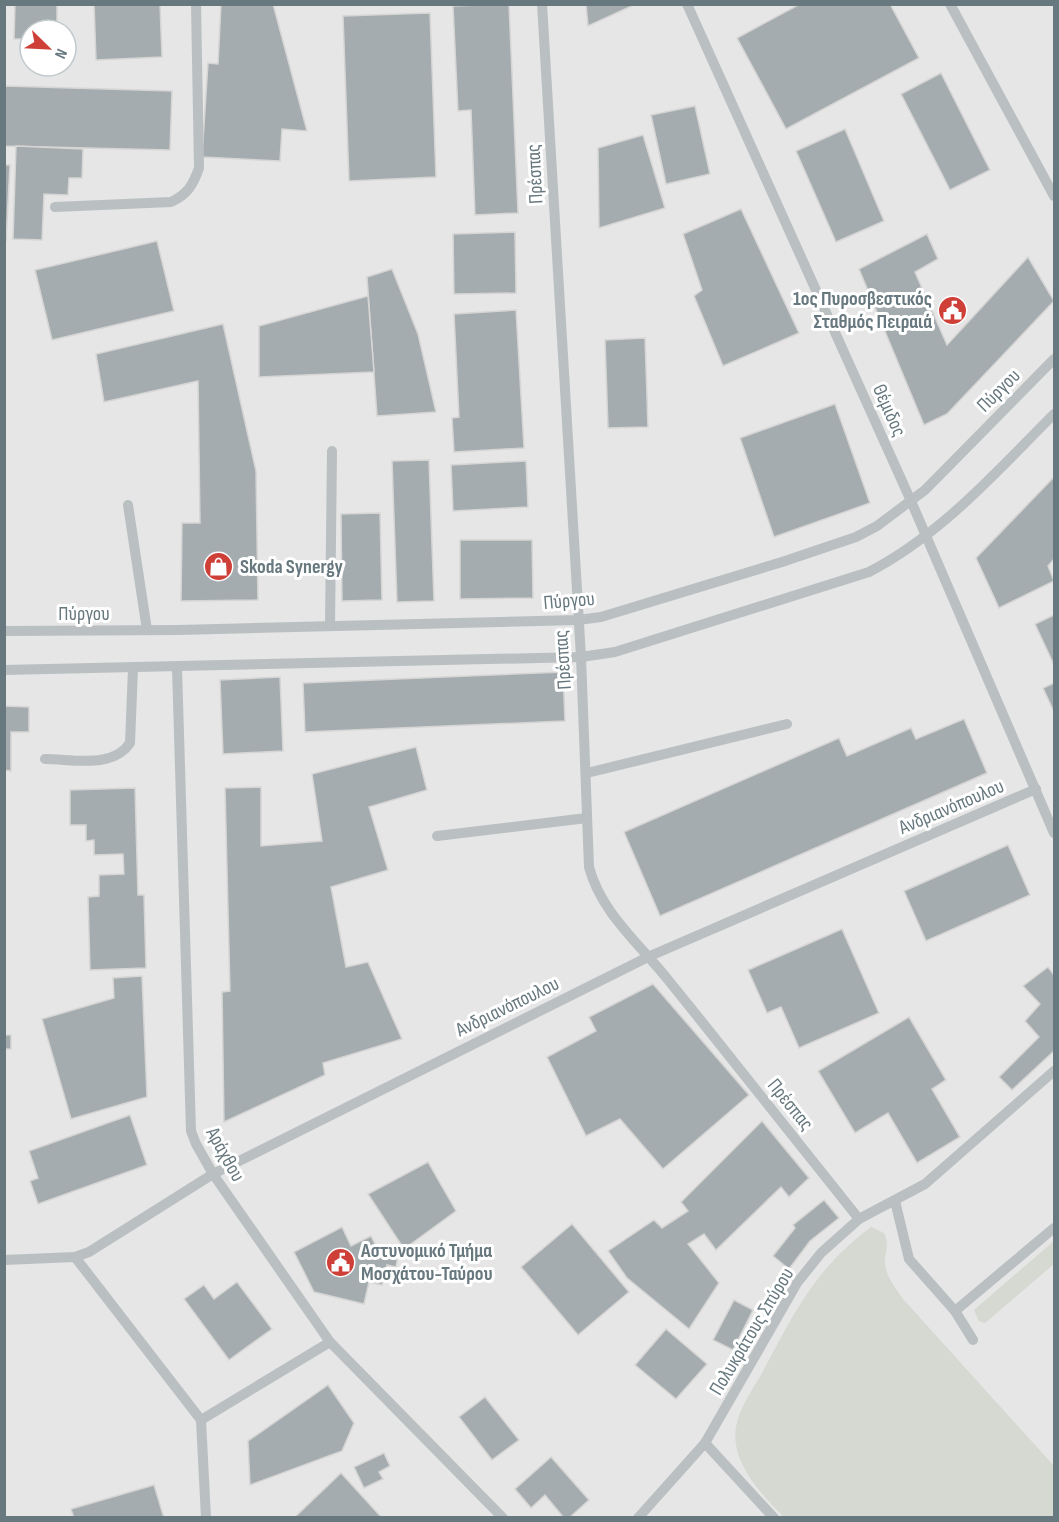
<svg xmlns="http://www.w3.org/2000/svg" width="1059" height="1522" font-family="'Sofia Sans Condensed',sans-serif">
<rect width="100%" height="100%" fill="#f4f4f1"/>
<path fill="#e5e6e5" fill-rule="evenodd" d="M5,5H1054V1517H5ZM30,30H66V66H30Z"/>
<g fill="#d5d9d1">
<path d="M871,1227L884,1233C890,1245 885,1250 885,1262C885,1275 896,1289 903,1299L1054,1466V1517H784C762,1495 730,1462 736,1427C739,1408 753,1389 762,1373C794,1313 814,1270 871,1227Z"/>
<path d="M1054,1241V1264L985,1323L979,1321L974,1310Z"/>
</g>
<g fill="#a4acb0" stroke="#d6d5d4" stroke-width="1.5">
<path d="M15,4H57V30H30V39H14Z"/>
<path d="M94,4H160L162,57L96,60Z"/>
<path d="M221,4H273L307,131L282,129L280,161L202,157L208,63L218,64Z"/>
<path d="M509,4L518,213L475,215L471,110L458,111L453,6Z"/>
<path d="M586,4H636L588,26Z"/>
<path d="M800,4H890L919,58L786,129L737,38Z"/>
<path d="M430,13L436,177L349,181L343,16Z"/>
<path d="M941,73L990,170L950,190L901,94Z"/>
<path d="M4,86L172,91L170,150L4,146Z"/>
<path d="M695,106L710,174L666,184L651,115Z"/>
<path d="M845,129L884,221L836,242L796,151Z"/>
<path d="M643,135L665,208L599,228L598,148Z"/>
<path d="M16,146L83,149L82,178H69L68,195L44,194L42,240L13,239Z"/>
<path d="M4,165H10L6,241H4Z"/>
<path d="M741,209L799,333L723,366L694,296L702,290L683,234Z"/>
<path d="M515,232L516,293L454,294L453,234Z"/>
<path d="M927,234L938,259L915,272L947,345L1028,257L1054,301L947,414L924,425L859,269Z"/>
<path d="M157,241L174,311L52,340L35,270Z"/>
<path d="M392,269L418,334L436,412L377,416L367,277Z"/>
<path d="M368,296L374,372L259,377V326Z"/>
<path d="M516,310L524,448L454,452L452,418L459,417L454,314Z"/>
<path d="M223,324L256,471L258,600L181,601L182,523H200L198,381L104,402L96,354Z"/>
<path d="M645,338L648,427L608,428L605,340Z"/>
<path d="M835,404L870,503L774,537L740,438Z"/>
<path d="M429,460L434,601L397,602L392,461Z"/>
<path d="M526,461L528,507L453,511L451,465Z"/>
<path d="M1054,477V559L1048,566L1054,581L999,608L976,558Z"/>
<path d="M380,513L382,600L342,601L341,514Z"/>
<path d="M460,540H532L533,598L460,599Z"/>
<path d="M1054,615V665L1035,624Z"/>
<path d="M563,672L565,721L305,732L303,683Z"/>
<path d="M280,677L283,751L223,754L220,680Z"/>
<path d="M1054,683V712L1043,688Z"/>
<path d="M4,706L29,707V732H11V771L4,770Z"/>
<path d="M964,719L987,773L660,916L624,832L839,738L847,756L911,728L916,739Z"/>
<path d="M416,747L427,790L369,807L388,870L331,887L346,967L368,962L402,1039L323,1063L325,1075L224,1122L222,992L230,991L225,788L261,787V846L322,841L312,774Z"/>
<path d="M135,788L138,895H144L146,968L90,970L88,897L99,896V875L124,874L123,854L94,855V840L86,841V825H70V790Z"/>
<path d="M1008,845L1030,895L926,941L904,891Z"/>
<path d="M842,929L879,1013L799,1048L781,1007L767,1013L748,970Z"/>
<path d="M1048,967L1054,975V1051L1012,1090L999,1077L1039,1037L1025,1021L1040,1004L1023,986Z"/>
<path d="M142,976L147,1097L71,1119L42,1019L114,998L113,978Z"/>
<path d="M653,984L749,1095L663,1169L620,1119L586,1136L547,1057L596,1031L589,1017Z"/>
<path d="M909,1017L946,1080L932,1089L960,1137L917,1163L888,1113L855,1133L818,1071Z"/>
<rect x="4" y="1035" width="7" height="14"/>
<path d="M130,1115L147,1165L38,1204L30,1181L38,1178L29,1151Z"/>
<path d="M762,1121L809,1178L789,1197L781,1187L716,1250L704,1234L688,1244L719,1283L689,1329L627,1278L608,1251L654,1220L662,1228L688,1211L681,1202Z"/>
<path d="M428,1162L456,1211L404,1249L368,1194Z"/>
<path d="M824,1200L839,1218L810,1241L789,1269L773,1256L795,1228L793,1225Z"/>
<path d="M572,1224L629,1292L578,1335L521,1267Z"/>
<path d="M342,1227L351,1246L371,1236L376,1246L399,1251L396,1267L387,1265L382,1285L369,1282L364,1304L314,1292L294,1252Z"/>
<path d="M237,1282L272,1329L229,1360L184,1299L204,1285L214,1299Z"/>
<path d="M734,1300L753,1310L733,1350L713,1340Z"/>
<path d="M666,1329L707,1364L676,1399L635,1365Z"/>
<path d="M328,1385L354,1423L342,1451L250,1485L248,1441Z"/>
<path d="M485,1397L519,1440L492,1460L459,1417Z"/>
<path d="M384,1453L390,1466L379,1472L383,1479L364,1488L354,1467Z"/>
<path d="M551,1457L589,1500L569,1518H564L545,1495L531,1508L515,1489Z"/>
<path d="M341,1473L382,1518H294Z"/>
<path d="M154,1485L164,1518H74L71,1509Z"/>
</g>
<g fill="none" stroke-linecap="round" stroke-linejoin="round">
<g stroke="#babfc1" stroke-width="10">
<path d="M542,4L581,657L589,867C601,913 640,944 669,981C733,1060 796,1140 859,1219"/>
<path d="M687,4L911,501L1054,833"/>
<path d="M950,4L1054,196"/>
<path d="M55,207L171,202C188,194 193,185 199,168L196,4"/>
<path d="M128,505L147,630"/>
<path d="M330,626L332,451"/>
<path d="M4,631L178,630L578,620L601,617L782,562L856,537L877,526L925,490L1054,359"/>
<path d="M177,668L191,1131L196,1144L213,1174L330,1342L503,1518"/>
<path d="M4,670L581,657L615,652L869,572C942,534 996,472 1054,414"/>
<path d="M45,759C73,759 113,769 130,743L133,668"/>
<path d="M587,773L787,724"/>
<path d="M437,836L587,818"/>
<path d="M895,1201L909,1259L955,1311L1054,1228"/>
<path d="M75,1257L201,1420"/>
<path d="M4,1260L75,1257L89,1252L213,1174L650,956L1036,789"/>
<path d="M955,1311L973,1340"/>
<path d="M201,1420L330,1342"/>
<path d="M201,1420L206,1518"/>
<path d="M705,1443L774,1518"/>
<path d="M638,1518L705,1443L797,1283L821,1253L859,1219L925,1184L1054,1071"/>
</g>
</g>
<defs>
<symbol id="civic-disc" viewBox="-11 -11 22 22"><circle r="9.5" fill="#ce3f37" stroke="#fff"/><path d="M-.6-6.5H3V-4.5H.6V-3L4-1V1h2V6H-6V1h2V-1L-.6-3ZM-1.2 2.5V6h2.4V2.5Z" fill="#fff"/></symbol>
<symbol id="shop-disc" viewBox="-11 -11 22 22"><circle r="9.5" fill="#ce3f37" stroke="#fff"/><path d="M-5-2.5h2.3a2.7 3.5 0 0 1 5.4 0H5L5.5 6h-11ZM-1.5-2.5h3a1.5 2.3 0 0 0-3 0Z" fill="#fff"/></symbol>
</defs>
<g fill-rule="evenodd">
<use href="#civic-disc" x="936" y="294" width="33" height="33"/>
<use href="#shop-disc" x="202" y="550" width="33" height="33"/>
<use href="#civic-disc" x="324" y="1246" width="33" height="33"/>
</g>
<g text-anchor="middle" stroke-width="6" stroke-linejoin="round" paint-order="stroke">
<g font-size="20" fill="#67787f" stroke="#fff">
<text transform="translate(534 174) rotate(-93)" y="7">Πρέσπας</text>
<text transform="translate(998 390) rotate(-45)" y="7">Πύργου</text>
<text transform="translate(890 410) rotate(66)" y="7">Θέμιδος</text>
<text transform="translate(569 600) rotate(-5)" y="7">Πύργου</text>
<text x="84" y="620">Πύργου</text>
<text transform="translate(562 660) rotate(-94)" y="7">Πρέσπας</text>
<text transform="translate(951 806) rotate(-23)" y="7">Ανδριανόπουλου</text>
<text transform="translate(507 1006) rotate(-26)" y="7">Ανδριανόπουλου</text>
<text transform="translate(791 1104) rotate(51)" y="7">Πρέσπας</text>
<text transform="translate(226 1154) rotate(61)" y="7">Αράχθου</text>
<text transform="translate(751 1331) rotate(-59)" y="7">Πολυκράτους Σπύρου</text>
</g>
<g font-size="20" font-weight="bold" fill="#67787f" stroke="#fff" text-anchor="start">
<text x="932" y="305" text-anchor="end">1ος Πυροσβεστικός<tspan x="932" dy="23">Σταθμός Πειραιά</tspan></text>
<text x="240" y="573">Skoda Synergy</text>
<text x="361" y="1257">Αστυνομικό Τμήμα<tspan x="361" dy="23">Μοσχάτου-Ταύρου</tspan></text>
</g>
</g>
<rect width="1059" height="1522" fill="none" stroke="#67787f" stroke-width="12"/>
<g transform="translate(48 48) rotate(114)"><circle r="28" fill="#ffffff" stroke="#c2c9cc" stroke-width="1.5"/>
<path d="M0-4.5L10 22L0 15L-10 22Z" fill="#ce3f37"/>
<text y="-9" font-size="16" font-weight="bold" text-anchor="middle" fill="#67787f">N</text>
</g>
</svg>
